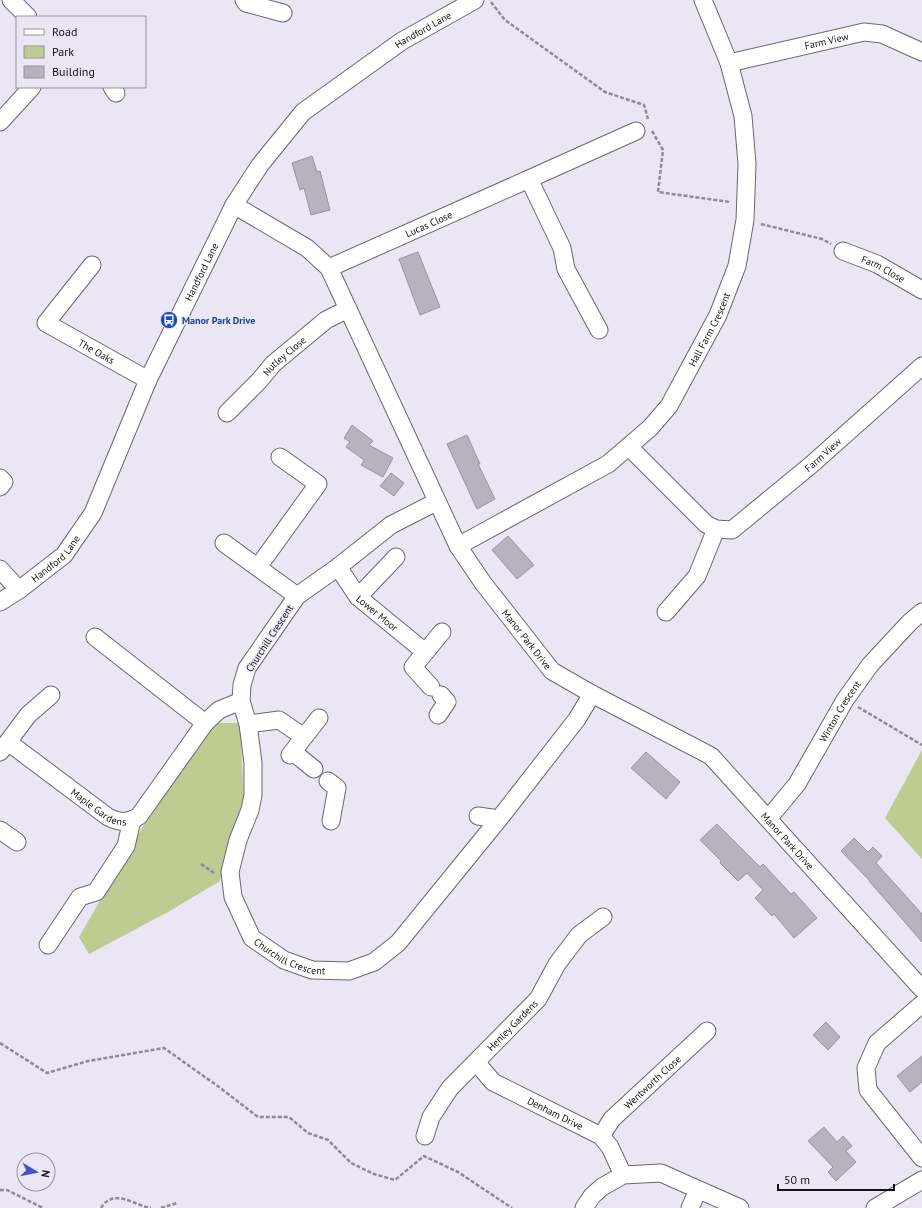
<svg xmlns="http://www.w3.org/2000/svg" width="922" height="1208" font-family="'PT Sans',sans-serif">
<rect width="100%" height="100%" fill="#ebe6f4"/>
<g fill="#becb91">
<path d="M215,723H240L244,801L228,842L220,881L168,912L89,954L79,937L142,828Z"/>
<path d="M922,750V859L885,818Z"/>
</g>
<g fill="#b6b2be" stroke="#9894a0">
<path d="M312,156L317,172L320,171L330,210L311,215L304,188L300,190L292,163Z"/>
<path d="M418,252L440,307L420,315L399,259Z"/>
<path d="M352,425L373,441L369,445L393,458L383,477L361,465L364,460L346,447L350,442L344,438Z"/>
<path d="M467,435L480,464H478L495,499L477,509L447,444Z"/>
<path d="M391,473L404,483L394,496L380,486Z"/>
<path d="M508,536L534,565L517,579L492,550Z"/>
<path d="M646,752L680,782L666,799L631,768Z"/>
<path d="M717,824L760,867L763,864L791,894L794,892L817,918L794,938L774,914L772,916L755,898L763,890L747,873L738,881L720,863L721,861L700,840Z"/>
<path d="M854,838L868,852L873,847L882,856L876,863L922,914V942L869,881V880L841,851Z"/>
<path d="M826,1022L840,1037L828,1050L813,1035Z"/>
<path d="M922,1056V1082L910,1092L897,1076Z"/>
<path d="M824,1127L837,1142L843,1136L852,1146L846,1151L856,1162L836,1181L828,1172L833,1167L808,1141Z"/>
</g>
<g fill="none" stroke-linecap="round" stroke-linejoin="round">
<defs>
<g id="minor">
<path d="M11,0L28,17"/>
<path d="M244,0L246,3L283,13"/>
<path id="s1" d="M729,63L864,32L882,34L922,52"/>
<path d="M112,87L116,93"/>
<path d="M0,122L32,87"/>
<path d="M529,179L636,131"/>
<path id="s2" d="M234,205L307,248L329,268L458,546L483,583L552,671L592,694L711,756L922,989"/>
<path id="s3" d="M843,251L877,264L922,290"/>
<path id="s4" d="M92,265L46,323L148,380"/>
<path id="s5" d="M329,268L529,179L562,248L566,269L599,330"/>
<path id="s6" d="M227,413L259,381L273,364L326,320L348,309"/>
<path id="s7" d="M629,447L706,524L716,529L732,530L811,465L922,366"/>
<path d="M0,478L4,482L0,487"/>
<path id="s8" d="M436,502L391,525L338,567L297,596L247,668L242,685L241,701L248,724L253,763V795L250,810L238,840L230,872L233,897L252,938L284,960L312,970L349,971L374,962L398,943L499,819L577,719L592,694"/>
<path d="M224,543L297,596"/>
<path id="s9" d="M458,546L608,464L650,428L669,406L718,315L737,266L745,220L747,164L743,116L729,63L703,0"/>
<path d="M258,567L318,484L280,457"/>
<path id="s10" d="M338,567L358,597L425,652"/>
<path d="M0,569L19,590"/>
<path d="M358,597L396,557"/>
<path id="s11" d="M0,602L19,590L64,555L93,513L148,380L234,205L260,165L303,112L402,41L475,0"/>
<path d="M666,612L697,576L716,529"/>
<path d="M95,637L205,723"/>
<path d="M431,687L413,667L442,632"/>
<path d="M438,715L447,702L441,695"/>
<path d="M248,724L279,720L304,737"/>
<path d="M8,742L28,715L51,695"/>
<path id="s12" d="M0,752L8,742L108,817C120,823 128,823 139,816L205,723L219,710L241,701"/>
<path d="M293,752L314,769"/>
<path d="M290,755L319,718"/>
<path d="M328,781L337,788L331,821"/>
<path d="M478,816L499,819"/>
<path id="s13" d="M768,819L797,784L845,700L870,665L910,622L922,612"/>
<path d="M0,830L17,842"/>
<path d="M48,945L80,897L96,892L126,846L132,820"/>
<path d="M922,1004L877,1043L866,1068L868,1090L922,1158"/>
<path id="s14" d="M476,1062L493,1082L601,1136L610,1147L623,1175"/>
<path id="s15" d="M425,1136L431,1117L450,1088L538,999L557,964L579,935L603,917"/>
<path id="s16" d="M601,1136L612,1119L707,1031"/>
<path d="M584,1208L592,1196L602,1187L623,1175L661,1173L740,1208"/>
<path d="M690,1208L698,1190"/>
<path d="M875,1208L922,1180"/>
</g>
</defs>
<use href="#minor" stroke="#6a6672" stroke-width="19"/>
<g stroke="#8e8a94" stroke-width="2.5" stroke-dasharray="4 2" stroke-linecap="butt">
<path d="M491,2L505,20L605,92L644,105L648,119"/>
<path d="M652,131L663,150L658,192L730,202"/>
<path d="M761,224L822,239L831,244"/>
<path d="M858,707L922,745"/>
<path d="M201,864L214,873"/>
<path d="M0,1043L47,1073L88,1061L164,1048L219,1087L258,1117H289L308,1133L328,1140L351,1163L374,1174L395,1180L424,1156"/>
<path d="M424,1155V1156L458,1172L512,1208"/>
<path d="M0,1190H7L43,1208"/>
<path d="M101,1208C114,1187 135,1206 151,1208"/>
<path d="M161,1208L177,1203"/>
</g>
<use href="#minor" stroke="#fff" stroke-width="17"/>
</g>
<defs>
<symbol id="bus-disc" viewBox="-11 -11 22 22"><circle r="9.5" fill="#1a4fb4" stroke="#ebe6f4"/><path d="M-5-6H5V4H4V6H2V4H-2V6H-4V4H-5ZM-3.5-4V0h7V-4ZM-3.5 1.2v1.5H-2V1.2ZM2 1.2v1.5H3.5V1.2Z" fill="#fff"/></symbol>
</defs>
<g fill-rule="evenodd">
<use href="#bus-disc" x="159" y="310" width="20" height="20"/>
</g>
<g text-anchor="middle" stroke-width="3" stroke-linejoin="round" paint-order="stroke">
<g font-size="10" fill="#131116" stroke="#ebe6f4">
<text dy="4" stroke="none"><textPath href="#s11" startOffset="731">Handford Lane</textPath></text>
<text dy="4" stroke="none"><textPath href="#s1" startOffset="100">Farm View</textPath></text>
<text dy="4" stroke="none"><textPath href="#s5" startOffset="109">Lucas Close</textPath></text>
<text dy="4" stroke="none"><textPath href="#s3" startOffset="44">Farm Close</textPath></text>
<text dy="4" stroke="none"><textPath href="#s11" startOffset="395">Handford Lane</textPath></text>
<text dy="4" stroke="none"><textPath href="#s9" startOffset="342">Hall Farm Crescent</textPath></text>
<text dy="4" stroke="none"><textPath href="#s4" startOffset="132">The Oaks</textPath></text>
<text dy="4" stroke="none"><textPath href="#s6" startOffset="81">Nutley Close</textPath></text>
<text dy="4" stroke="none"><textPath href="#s7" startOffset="254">Farm View</textPath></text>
<text dy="4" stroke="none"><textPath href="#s11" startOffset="71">Handford Lane</textPath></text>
<text dy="4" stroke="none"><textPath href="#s10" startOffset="61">Lower Moor</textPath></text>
<text transform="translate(269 638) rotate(-57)" y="4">Churchill Crescent</text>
<text dy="4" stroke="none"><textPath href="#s2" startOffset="537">Manor Park Drive</textPath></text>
<text dy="4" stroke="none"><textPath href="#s13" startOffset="130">Winton Crescent</textPath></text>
<text dy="4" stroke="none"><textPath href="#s12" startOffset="125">Maple Gardens</textPath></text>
<text dy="4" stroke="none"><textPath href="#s2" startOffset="872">Manor Park Drive</textPath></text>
<text dy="4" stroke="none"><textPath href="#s8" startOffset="579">Churchill Crescent</textPath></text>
<text dy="4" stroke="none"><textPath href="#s15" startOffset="143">Henley Gardens</textPath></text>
<text dy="4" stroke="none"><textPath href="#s16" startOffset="75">Wentworth Close</textPath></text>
<text dy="4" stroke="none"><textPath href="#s14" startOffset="96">Denham Drive</textPath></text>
</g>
<g font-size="10" font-weight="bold" fill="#164399" stroke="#ebe6f4" text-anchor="start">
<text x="182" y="324">Manor Park Drive</text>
</g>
</g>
<rect x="16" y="16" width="130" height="72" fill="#ebe6f4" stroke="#95919b"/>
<rect x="24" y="29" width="20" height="6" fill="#ffffff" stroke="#95919b"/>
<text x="52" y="36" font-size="12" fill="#131116">Road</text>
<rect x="24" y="46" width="20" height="12" fill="#becb91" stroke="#95919b"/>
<text x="52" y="56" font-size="12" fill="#131116">Park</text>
<rect x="24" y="66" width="20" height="12" fill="#b6b2be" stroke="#95919b"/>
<text x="52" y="76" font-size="12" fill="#131116">Building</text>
<g transform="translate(36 1172) rotate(100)"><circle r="19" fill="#ebe6f4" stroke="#95919b"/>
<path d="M0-3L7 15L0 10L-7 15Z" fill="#4454c8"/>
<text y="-6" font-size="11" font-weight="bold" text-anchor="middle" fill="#131116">N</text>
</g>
<path d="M778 1184v6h116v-6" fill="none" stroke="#131116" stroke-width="2"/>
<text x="784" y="1184" font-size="12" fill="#131116" stroke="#ebe6f4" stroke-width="3" paint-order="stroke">50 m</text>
</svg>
